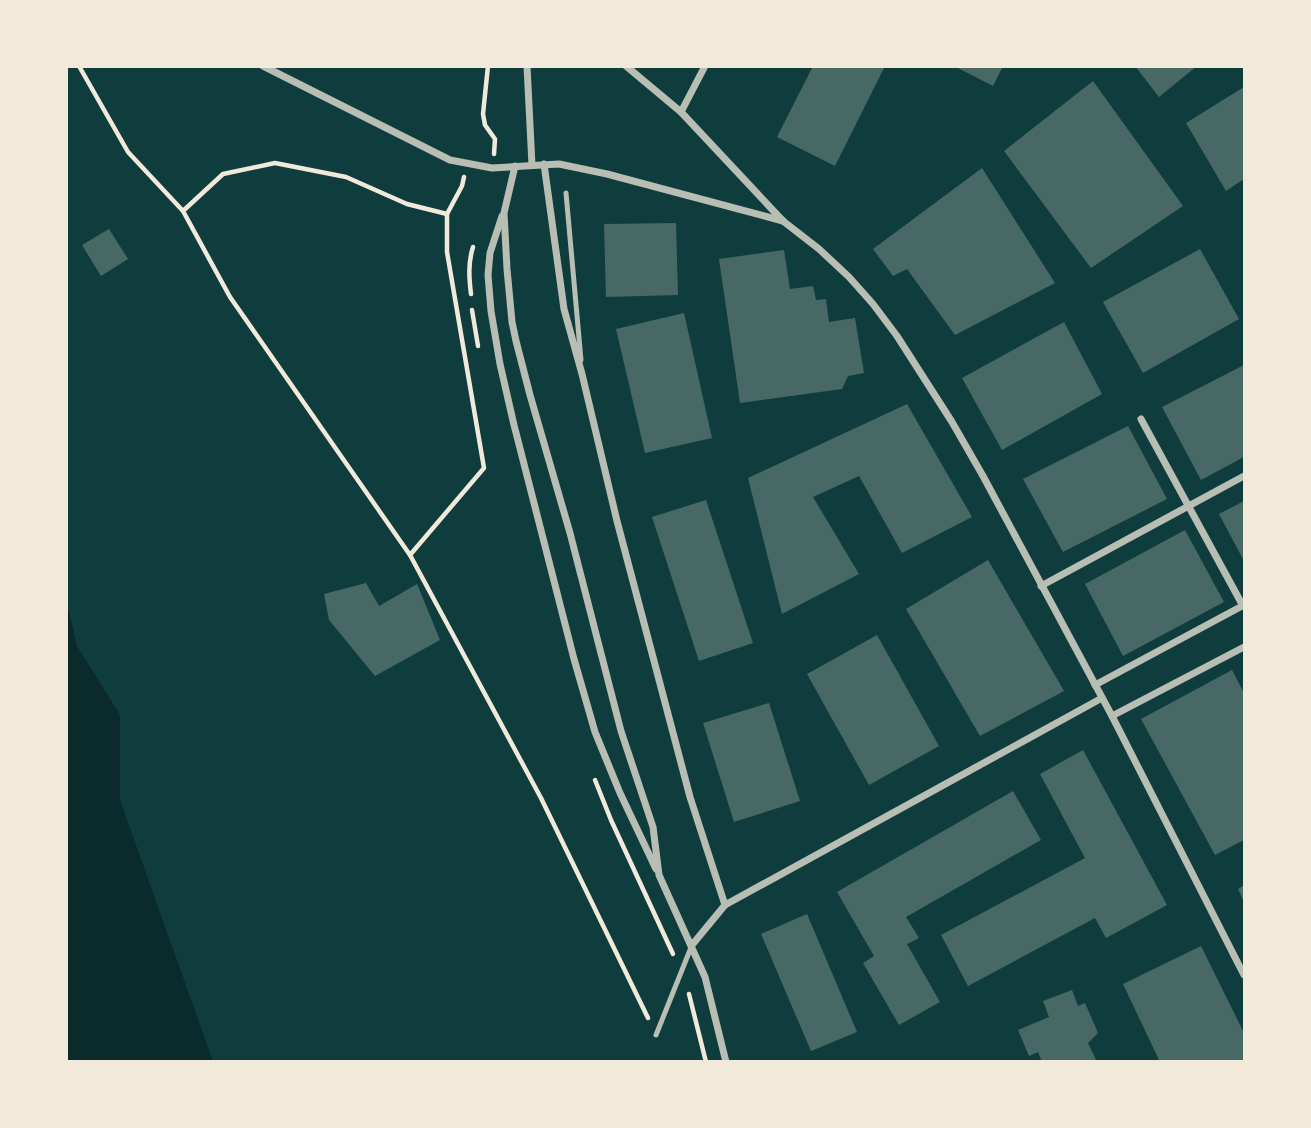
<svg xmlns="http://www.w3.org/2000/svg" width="1311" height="1128" font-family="Arial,sans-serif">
<rect width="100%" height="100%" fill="#0f3d3e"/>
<path fill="#0a2a2b" d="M66,599L77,646L120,715V800L213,1061H67Z"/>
<g fill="#486865">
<path d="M813,66H885L835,166L777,137Z"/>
<path d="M954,66H1003L993,86Z"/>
<path d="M1135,66H1197L1159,97Z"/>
<path d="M1093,81L1183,206L1091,268L1004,151Z"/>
<path d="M1244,87V179L1226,191L1186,123Z"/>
<path d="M982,168L1055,283L955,335L907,269L893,276L873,249Z"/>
<path d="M676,223L678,295L606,297L604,224Z"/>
<path d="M109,229L128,259L101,276L82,245Z"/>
<path d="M1200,249L1239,319L1143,373L1103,302Z"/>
<path d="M784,250L790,289L813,286L816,300L826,299L829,322L855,318L864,373L848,376L842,389L740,403L719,259Z"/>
<path d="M684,313L712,438L645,453L616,329Z"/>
<path d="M1064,322L1102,394L1002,450L962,378Z"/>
<path d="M1244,365V457L1201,480L1162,407Z"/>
<path d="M907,404L972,517L902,553L859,476L813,497L859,574L782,614L748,478Z"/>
<path d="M1128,426L1167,499L1063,552L1023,479Z"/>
<path d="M706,500L753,643L699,661L652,517Z"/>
<path d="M1244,501V561L1219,514Z"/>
<path d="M1185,530L1224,602L1123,656L1085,584Z"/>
<path d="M988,560L1064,691L980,736L906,609Z"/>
<path d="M366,583L379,606L417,584L440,640L375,676L329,620L324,594Z"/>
<path d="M877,635L939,746L869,785L807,674Z"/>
<path d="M1232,670L1244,693V840L1215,855L1141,719Z"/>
<path d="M769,703L800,801L734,822L703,723Z"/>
<path d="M1083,750L1167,905L1106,938L1095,918L968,986L941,935L1085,858L1040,774Z"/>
<path d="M1013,791L1041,840L906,917L919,938L907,944L940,1002L899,1025L863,963L874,956L837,892Z"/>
<path d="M1244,885V902L1238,889Z"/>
<path d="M807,914L857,1032L811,1051L761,934Z"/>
<path d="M1201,946L1244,1033V1059L1238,1062H1160L1123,984Z"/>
<path d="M1072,990L1078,1006L1085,1003L1098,1033L1088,1043L1097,1062H1042L1038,1052L1029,1056L1018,1030L1049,1017L1043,1001Z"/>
</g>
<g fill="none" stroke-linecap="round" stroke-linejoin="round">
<g stroke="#f1e9da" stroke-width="4.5">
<path d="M79,66L128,152L183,211L230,297L410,555L541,798L648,1018"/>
<path d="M488,66L483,114L485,125L495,139L494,154"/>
<path d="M183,211L223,174L275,163L346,177L407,204L447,214"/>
<path d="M471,294C469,278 468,263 473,247"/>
<path d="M472,310L478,346"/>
<path d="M410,555L484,468L447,252V214L462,186L464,177"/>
<path d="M595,780L611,820L673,954"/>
<path d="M689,994L706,1062"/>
</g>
<g stroke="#b8beb3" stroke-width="5">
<path d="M566,193L581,360"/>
<path d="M656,1035L692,945"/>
</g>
<g stroke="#b8beb3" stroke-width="7">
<path d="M263,66L450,160L492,168L559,164L607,174L783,221"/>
<path d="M527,66L532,165"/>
<path d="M626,66L681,112L783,221L819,249L849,277L873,304L897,336L952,422L983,476L1112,716L1244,975"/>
<path d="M681,112L705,66"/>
<path d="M544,164L564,309L582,374L617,521L690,797L725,905"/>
<path d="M515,166L504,213L507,269L512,322L516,341L530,395L570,533L621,731L653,827L659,875L705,977L726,1062"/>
<path d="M502,216L490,253L488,275L491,311L500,364L514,425L574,659L595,732L620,793L656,869"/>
<path d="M1141,419L1243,606"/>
<path d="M1041,586L1244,476"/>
<path d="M1095,685L1244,605"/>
<path d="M1112,716L1244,647"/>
<path d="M692,945L725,905L1102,698"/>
</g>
</g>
<rect width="1311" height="1128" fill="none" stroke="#f1e9da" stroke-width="136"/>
</svg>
